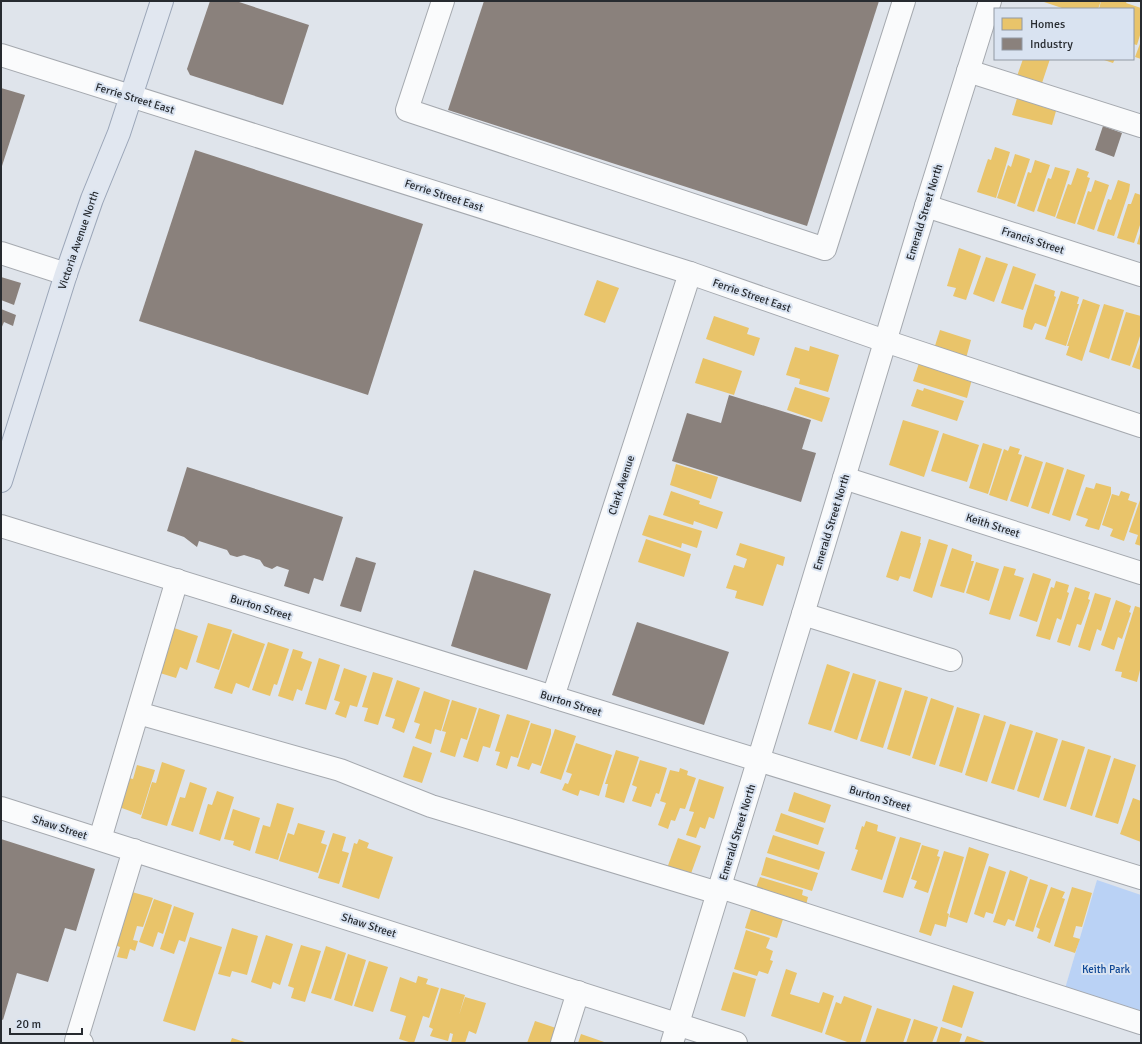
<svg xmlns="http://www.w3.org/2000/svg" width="1142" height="1044" font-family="Signika,sans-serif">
<rect width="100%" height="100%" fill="#dfe4eb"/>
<path fill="#bad2f5" d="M1097,880L1141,895V1019L1064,992Z"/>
<g fill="#e9c46a">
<path d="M1041,1H1101L1098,9H1065Z"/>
<path d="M1101,1H1127L1126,3L1141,8V32L1137,45L1133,44V9H1099Z"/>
<path d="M1141,41V59L1135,57Z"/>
<path d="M1023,59H1050L1041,86L1016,79Z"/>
<path d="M1101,59H1115L1113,63Z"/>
<path d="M1018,95L1045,103L1043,107L1056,111L1052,125L1012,115Z"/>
<path d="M995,147L1010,152L996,198L977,192L988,159L991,160Z"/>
<path d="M1015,154L1030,159L1015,204L997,198L1008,165L1011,167Z"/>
<path d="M1035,160L1050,165L1034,212L1017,206L1028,172L1031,173Z"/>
<path d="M1055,167L1070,171L1055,217L1037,211L1048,178L1051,179Z"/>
<path d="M1077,168L1089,172L1087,177L1090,178L1075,224L1056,218L1068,184L1071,185Z"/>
<path d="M1095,180L1109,185L1094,230L1077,224L1088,191L1091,192Z"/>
<path d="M1118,180L1130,184L1129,191L1114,236L1097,231L1108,199L1111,200Z"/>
<path d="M1135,193L1141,195V222L1134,243L1117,238L1128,204H1131Z"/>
<path d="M1141,230V245L1137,244Z"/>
<path d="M959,248L981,256L966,300L953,296L956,288L947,286Z"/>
<path d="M986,257L1008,264L994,302L973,294Z"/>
<path d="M1013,266L1036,274L1023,310L1001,303Z"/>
<path d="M597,280L619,288L605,323L584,315Z"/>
<path d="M1035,284L1055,291L1054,296L1056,297L1046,327L1035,323L1032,330L1023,327L1024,319Z"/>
<path d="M1061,291L1079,297L1077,304H1079L1066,346L1045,339Z"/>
<path d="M1083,299L1100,305L1082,361L1066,355L1069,346H1067Z"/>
<path d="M1104,304L1124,310L1109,359L1089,352Z"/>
<path d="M1126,312L1141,316V333L1130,366L1111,360Z"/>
<path d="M714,316L749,328L747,334L760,338L754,356L706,339Z"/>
<path d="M940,330L971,340L965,362L933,352Z"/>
<path d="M1141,341V370L1132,367Z"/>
<path d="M810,346L839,355L828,392L799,384L800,379L786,375L795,347L809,351Z"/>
<path d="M703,358L742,371L734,395L695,383Z"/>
<path d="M920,360L972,379L967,398L913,381Z"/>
<path d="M795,387L830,398L822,422L787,410Z"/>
<path d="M924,388L964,401L957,421L911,406L917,389L923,391Z"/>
<path d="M903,420L939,431L924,477L889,465Z"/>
<path d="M943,433L979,445L967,482L931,471Z"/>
<path d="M983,443L1002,449L988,494L969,488Z"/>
<path d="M1010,446L1020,449L1018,454L1022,455L1007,501L989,495L1004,449L1008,451Z"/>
<path d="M1025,456L1043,462L1028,507L1010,501Z"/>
<path d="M1046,462L1064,468L1049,514L1031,508Z"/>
<path d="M676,464L718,477L711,499L670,485Z"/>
<path d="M1067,469L1085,475L1070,521L1052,515Z"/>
<path d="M1096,483L1111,487V494L1099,530L1085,526L1088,519L1076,515L1086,487L1094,489Z"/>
<path d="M671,491L700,501L699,504L723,512L717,529L694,521L693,525L663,515Z"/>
<path d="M1121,491L1130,494L1128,500L1137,503L1124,541L1110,536L1113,529L1102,525L1112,494L1119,496Z"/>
<path d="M1140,500H1141V546L1135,544L1138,535L1129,532Z"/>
<path d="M649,515L702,531L697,548L682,543L681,548L642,535Z"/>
<path d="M901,531L921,537L920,543H921L910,579L900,576L898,581L886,577Z"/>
<path d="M646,539L691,554L684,577L638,562Z"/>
<path d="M929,539L948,545L932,598L913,591Z"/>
<path d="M740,543L785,557L783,566L777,564L763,606L735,598L737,591L726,588L734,565L744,568L747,559L736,555Z"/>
<path d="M952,548L972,555L971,561H974L964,593L940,586Z"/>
<path d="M976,562L999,569L989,601L966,593Z"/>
<path d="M1004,566L1016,569L1014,575L1024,578L1010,620L989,614Z"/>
<path d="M1033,573L1051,579L1037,622L1019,616Z"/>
<path d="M1056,581L1069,585L1067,592L1069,593L1061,620L1057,618L1050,640L1036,636L1051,587L1054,588Z"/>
<path d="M1075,587L1090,592L1088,599L1090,600L1081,625L1077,624L1070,646L1057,642Z"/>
<path d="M1095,593L1111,598L1101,631L1097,629L1090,651L1078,647Z"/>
<path d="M1116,600L1131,606L1129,612L1131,613L1122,639L1118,637L1114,650L1101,645Z"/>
<path d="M1135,606L1141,608V666L1137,682L1121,677L1122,672L1115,671Z"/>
<path d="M208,623L232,630L219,670L196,662Z"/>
<path d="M174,628L198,636L187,670L180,667L176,678L160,673Z"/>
<path d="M233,633L265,644L249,688L236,683L232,694L214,688Z"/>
<path d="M268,642L289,649L277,685L274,684L270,696L252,690Z"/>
<path d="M293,649L303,652L301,658L312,662L302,691L297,689L293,701L278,696Z"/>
<path d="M319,658L340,665L326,710L305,704Z"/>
<path d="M827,664L850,672L831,731L808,724Z"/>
<path d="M344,668L367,676L357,707L350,705L346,718L335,714L340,702L334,700Z"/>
<path d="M373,672L393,678L378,725L364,721L368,708L362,707Z"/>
<path d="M853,673L876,680L857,740L834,732Z"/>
<path d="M397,680L420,688L404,733L392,728L395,719L385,716Z"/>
<path d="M879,681L902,688L883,748L860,741Z"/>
<path d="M905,690L928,697L910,756L887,749Z"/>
<path d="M424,691L450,700L441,731L435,729L431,744L415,738L420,724L414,722Z"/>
<path d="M931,698L954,706L935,765L912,758Z"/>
<path d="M452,700L477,708L467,740L461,738L455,757L440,752L446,732L442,731Z"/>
<path d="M957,707L980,714L962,773L939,766Z"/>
<path d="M479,708L500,715L490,748L483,746L478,762L463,757Z"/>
<path d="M507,714L530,721L518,758L511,756L507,769L496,765L500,752L495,751Z"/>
<path d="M984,715L1006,722L987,782L965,775Z"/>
<path d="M531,723L551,729V734L541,766L532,763L529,770L517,766Z"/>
<path d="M1010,724L1033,731L1014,790L991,783Z"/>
<path d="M555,729L576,736L561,780L540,773Z"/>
<path d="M1036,732L1058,739L1039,798L1017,791Z"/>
<path d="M1062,740L1085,747L1066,807L1043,800Z"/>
<path d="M576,743L612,755L599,796L580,790L578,796L562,790L565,783L568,784L572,774L566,772Z"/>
<path d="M413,746L432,753L422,783L403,777Z"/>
<path d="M1088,749L1111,756L1092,816L1070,809Z"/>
<path d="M616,750L639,757L624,803L605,797L608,784H605Z"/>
<path d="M1114,758L1136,765L1118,824L1095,817Z"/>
<path d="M640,760L667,768L659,794L656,793L651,807L632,801L637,787L632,785Z"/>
<path d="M162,762L185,770L167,826L141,818L152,782L156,783Z"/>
<path d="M137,765L155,770L141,815L119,807L129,778L133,779Z"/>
<path d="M680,768L688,771L687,775L696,778L685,809L680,808L675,821L671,820L668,829L658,825L666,803L660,801L670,770L679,772Z"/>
<path d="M699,779L724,787L714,819L709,817L705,829L700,827L696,838L686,835L694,812L689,811Z"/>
<path d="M190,782L207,788L193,832L171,825L180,797L185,798Z"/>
<path d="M217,791L234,797L220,841L199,834L208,804L212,805Z"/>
<path d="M794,792L831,805L825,823L788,811Z"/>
<path d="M1133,798L1141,801V842L1120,834Z"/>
<path d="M277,803L294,808L278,860L255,853L263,825L270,827Z"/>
<path d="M233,809L260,818L250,851L233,845L234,841L224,839Z"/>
<path d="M781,813L824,828L818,845L775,831Z"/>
<path d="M866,821L878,825L877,831L896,837L882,880L851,870L858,850L855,849L862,826L864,827Z"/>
<path d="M298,823L325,831L321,843L327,845L318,873L279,861L288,833L294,835Z"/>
<path d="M333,833L346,837L342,851L349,853L339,884L318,878Z"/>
<path d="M773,835L825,852L819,870L767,853Z"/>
<path d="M900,837L921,843L903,898L883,892Z"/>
<path d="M678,838L701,846L689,879L666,871Z"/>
<path d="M359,839L369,843L367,848L393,857L379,899L342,887L354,843L357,844Z"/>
<path d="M922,845L939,850L937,856L940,857L928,893L914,888L917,881L911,879Z"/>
<path d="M969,847L989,854L967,923L949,917Z"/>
<path d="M944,851L964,857L947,913L949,914L946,927L935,924L931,936L919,932Z"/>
<path d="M766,857L818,873L812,891L761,875Z"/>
<path d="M989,866L1006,872L993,914L986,912L984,918L974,914Z"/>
<path d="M1010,870L1028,877L1014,921L1008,919L1005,926L993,922Z"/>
<path d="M760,877L803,890L802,895L808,897L805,909L754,893Z"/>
<path d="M1030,879L1048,885L1033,932L1015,926Z"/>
<path d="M1051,887L1065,892L1062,898L1065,899L1050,943L1037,938L1040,929L1036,927Z"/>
<path d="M1072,887L1092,893L1082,927L1076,926L1073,937L1080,939L1075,953L1054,946Z"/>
<path d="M132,892L153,898L143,927L137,926L133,940L138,941L135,951L130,949L127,959L117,957L120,947L115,945Z"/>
<path d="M154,899L172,905L163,934L158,932L153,947L139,942Z"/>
<path d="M174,906L194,913L185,942L179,940L174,954L160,949Z"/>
<path d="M752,906L784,916L777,938L745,928Z"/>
<path d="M232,928L258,936L247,975L232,971L230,977L218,974Z"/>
<path d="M746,930L770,938L766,948L773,951L770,960L773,961L768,974L759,971L757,976L734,969Z"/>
<path d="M266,935L293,944L280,985L273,982L271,989L251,982Z"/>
<path d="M190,937L222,947L195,1031L163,1021Z"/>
<path d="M301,945L321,951L305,1002L291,998L294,988L288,986Z"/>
<path d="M326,946L346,953L331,999L311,993Z"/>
<path d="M348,954L366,960L352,1006L334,1000Z"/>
<path d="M369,961L388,967L373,1012L354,1006Z"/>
<path d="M786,969L797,973L790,994L819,1003L823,992L834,996L822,1033L771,1016Z"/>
<path d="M733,972L756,979L745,1017L721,1010Z"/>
<path d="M418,976L428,979L426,984L439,988L429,1018L423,1016L414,1043H412L399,1039L406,1016L390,1011L400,977L416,983Z"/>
<path d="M953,985L974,992L962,1028L942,1021Z"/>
<path d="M441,988L465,995L459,1015L465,997L486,1003L476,1034L469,1031L465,1043H451L453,1034L450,1033L448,1041L430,1036L433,1029L429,1027Z"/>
<path d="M844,996L872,1006L860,1043L856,1042L850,1043L825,1034L836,1002L841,1004Z"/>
<path d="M877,1008L911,1019L903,1043H865Z"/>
<path d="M914,1019L938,1027L932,1043H906Z"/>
<path d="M535,1021L556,1028L551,1043H527Z"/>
<path d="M941,1027L962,1034L959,1043H936Z"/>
<path d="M581,1034L607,1043H578Z"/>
<path d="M967,1036L988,1043H964Z"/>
<path d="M232,1038L248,1043H230Z"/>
</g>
<g fill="#8a817c">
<path d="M210,1H236L309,25L283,105L190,75L187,69Z"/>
<path d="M484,1H879L807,226L448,110Z"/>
<path d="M1,88L25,95L1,169Z"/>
<path d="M1103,126L1122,133L1114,157L1095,150Z"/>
<path d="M195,150L423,224L368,395L139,321Z"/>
<path d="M1,277L21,283L14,305L1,300Z"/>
<path d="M1,309L16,315L13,326L4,322L1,329Z"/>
<path d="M729,395L811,420L802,449L816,453L801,502L672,461L687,413L721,423Z"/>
<path d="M187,467L343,517L323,581L314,578L309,594L284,586L289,570L277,566L272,569L264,566L260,560L244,555L237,557L230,555L227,550L199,541L197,547L184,537L167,531Z"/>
<path d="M356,557L376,563L361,612L340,606Z"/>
<path d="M474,570L551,594L527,670L451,646Z"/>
<path d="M637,622L729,652L704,725L612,695Z"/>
<path d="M1,839L95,869L76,931L65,928L48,982L17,973L3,1020L1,1019Z"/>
</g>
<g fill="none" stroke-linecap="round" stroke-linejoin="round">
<defs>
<g id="minor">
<path d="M443,1L407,110L825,249L904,1"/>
<path d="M1,55L690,273L885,341L1141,426"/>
<path d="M968,71L1141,126"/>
<path d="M926,206L1141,275"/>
<path d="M1,253L66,274"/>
<path d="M844,478L1141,573"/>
<path d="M1,526L553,697L1141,878"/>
<path d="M803,614L951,660"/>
<path d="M553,697L690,273"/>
<path d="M138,713L340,770L431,806L718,893"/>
<path d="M1,808L736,1043"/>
<path d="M100,839L177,580"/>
<path d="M720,887L1141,1023"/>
<path d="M82,1043L76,1041L134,850"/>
<path d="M562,1043L578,992"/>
<path d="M672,1043L803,614L926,206L990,1"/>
</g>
<path id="major" d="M1,481L66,274L92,199L119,133L162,1"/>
</defs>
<use href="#minor" stroke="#a5a9af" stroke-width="24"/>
<use href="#major" stroke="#9ba6b8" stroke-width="24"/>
<use href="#minor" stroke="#fafbfc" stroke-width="22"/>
<use href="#major" stroke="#e1e7f0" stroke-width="22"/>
</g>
<g text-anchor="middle" stroke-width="4" stroke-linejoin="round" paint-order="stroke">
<g font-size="11" fill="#272b30" stroke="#d9e3f1">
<text transform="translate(135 98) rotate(17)" y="4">Ferrie Street East</text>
<text transform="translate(444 195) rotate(18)" y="4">Ferrie Street East</text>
<text transform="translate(924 212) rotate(-73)" y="4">Emerald Street North</text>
<text transform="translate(78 240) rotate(-71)" y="4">Victoria Avenue North</text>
<text transform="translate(1033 240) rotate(18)" y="4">Francis Street</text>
<text transform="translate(752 295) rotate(19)" y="4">Ferrie Street East</text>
<text transform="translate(621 485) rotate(-72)" y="4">Clark Avenue</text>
<text transform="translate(831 522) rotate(-73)" y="4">Emerald Street North</text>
<text transform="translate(993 525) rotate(18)" y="4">Keith Street</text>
<text transform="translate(261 607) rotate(17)" y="4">Burton Street</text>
<text transform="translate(571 703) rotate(17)" y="4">Burton Street</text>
<text transform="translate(880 798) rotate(17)" y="4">Burton Street</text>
<text transform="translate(60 827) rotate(18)" y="4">Shaw Street</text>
<text transform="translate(737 832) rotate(-73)" y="4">Emerald Street North</text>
<text transform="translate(369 925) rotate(18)" y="4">Shaw Street</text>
</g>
<g font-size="11" fill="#0f4896" stroke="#d9e3f1">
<text x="1106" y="973">Keith Park</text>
</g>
</g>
<rect width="1142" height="1044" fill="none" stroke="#272b30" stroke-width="4"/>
<rect x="994" y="8" width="140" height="52" fill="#d9e3f1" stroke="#9299a4"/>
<rect x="1002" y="18" width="20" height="12" fill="#e9c46a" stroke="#9299a4"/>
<text x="1030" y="28" font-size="12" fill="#272b30">Homes</text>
<rect x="1002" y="38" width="20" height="12" fill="#8a817c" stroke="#9299a4"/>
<text x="1030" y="48" font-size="12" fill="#272b30">Industry</text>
<path d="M10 1028v6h72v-6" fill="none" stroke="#272b30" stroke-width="2"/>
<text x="16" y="1028" font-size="12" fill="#272b30" stroke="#d9e3f1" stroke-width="3" paint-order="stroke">20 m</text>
</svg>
